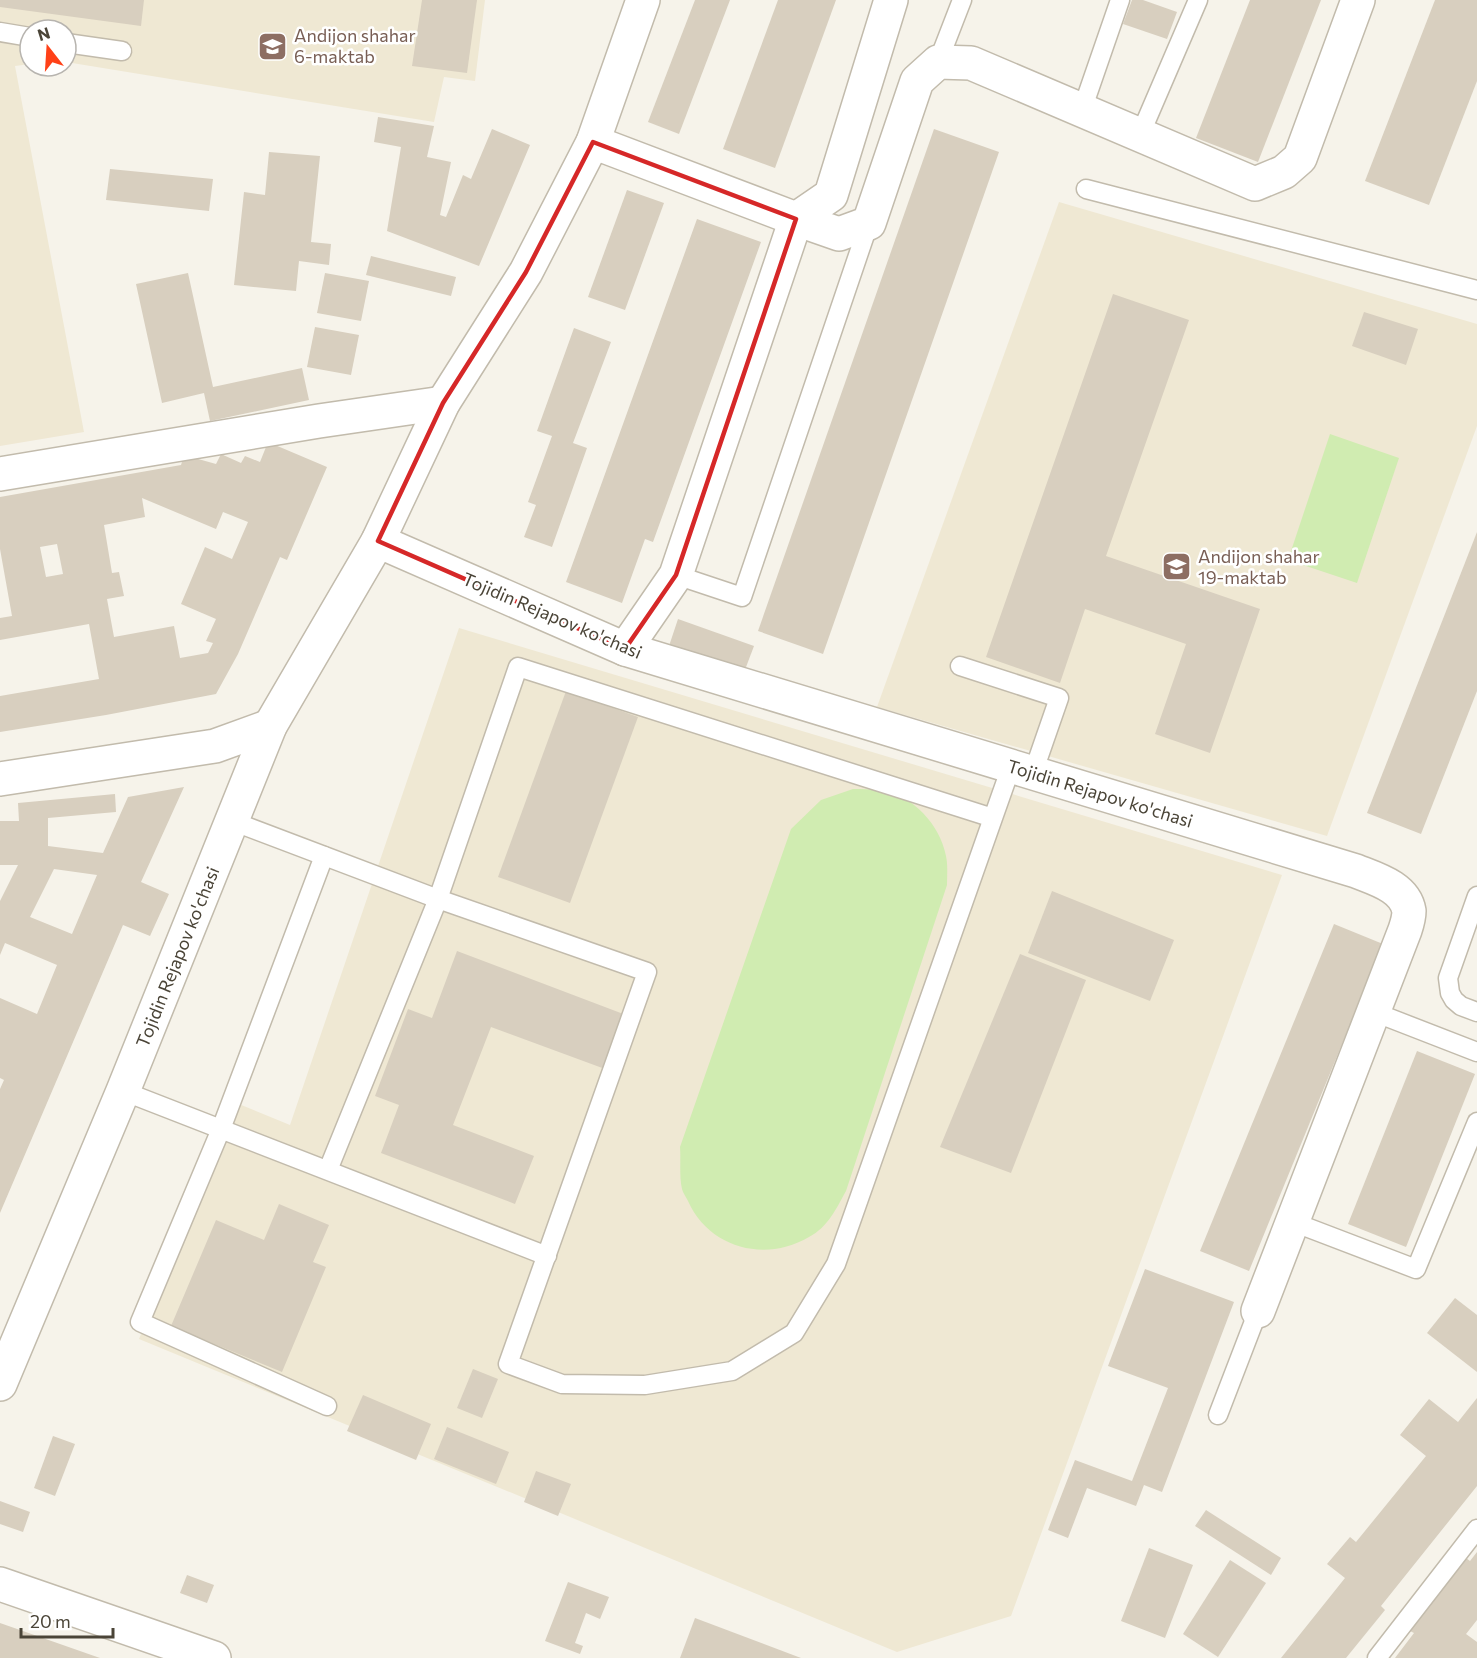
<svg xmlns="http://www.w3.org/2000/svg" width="1477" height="1658" font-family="Commissioner,sans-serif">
<rect width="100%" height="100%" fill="#f6f3ea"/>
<g fill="#efe8d3">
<path d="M0,0H485L475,81L444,77L434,122L66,62V30H30V64L15,66L84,432L0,446Z"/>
<path d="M1059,202L1477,324V426L1327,836L877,707Z"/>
<path d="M459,628L1282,875L1011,1616L897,1652L139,1339L234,1102L290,1125Z"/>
</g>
<g fill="#d0ecb1">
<path d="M1330,434L1399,458L1357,583L1288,560Z"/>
<path d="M853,789C862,789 872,789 881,790C913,795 940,825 946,856C948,865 947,876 947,885L846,1191C836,1209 828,1227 809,1237C765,1263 709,1248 688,1201C686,1197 683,1193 682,1189C679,1177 681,1159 680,1147L791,829L821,800Z"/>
</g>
<g fill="#d8cfbf" fill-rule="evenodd">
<path d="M0,0H144L141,26L0,7Z"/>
<path d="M422,0H477L467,73L412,66Z"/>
<path d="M695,0H730L679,134L648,122Z"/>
<path d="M778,0H836L775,168L723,149Z"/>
<path d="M1132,0H1143L1177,12L1167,39L1123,24Z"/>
<path d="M1250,0H1321L1258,162L1196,138Z"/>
<path d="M1435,0H1477V81L1429,205L1365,181Z"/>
<path d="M378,117L434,126L427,157L451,162L440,215L446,217L463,175L471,179L492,129L530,145L479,266L387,231L401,147L374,142Z"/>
<path d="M934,129L999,152L823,654L758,631Z"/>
<path d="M269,152L320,156L311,242L331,244L329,265L299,261L296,291L234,285L244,192L265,195Z"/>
<path d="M110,169L213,179L209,211L106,200Z"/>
<path d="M627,190L664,203L625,310L588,297Z"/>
<path d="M697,219L761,242L653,542L645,539L622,603L566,582Z"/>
<path d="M371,256L456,277L451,296L366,275Z"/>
<path d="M188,273L213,387L302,368L309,400L210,421L204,393L162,403L136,284Z"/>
<path d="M325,273L369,281L361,321L317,313Z"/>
<path d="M1113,294L1189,320L1106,556L1260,609L1210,753L1155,734L1186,644L1085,609L1060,683L986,657Z"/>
<path d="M1364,312L1418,329L1406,365L1352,346Z"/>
<path d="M315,327L359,335L351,375L307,367Z"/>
<path d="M574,328L611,342L573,443L587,448L552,547L524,537L536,505L528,502L552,436L537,431Z"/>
<path d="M268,442L327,467L287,560L280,557L238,654L216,694L106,715L0,732V696L99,679L89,624L0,640V618L12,616L0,549V497L181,465L184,455L216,464L221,454L241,463L245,456L260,462ZM142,498L216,529L223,512L248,522L232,559L205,547L181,604L216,619L206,641L213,643L208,653L180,658L174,626L114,637L107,599L124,596L119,572L112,573L104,525L145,517ZM57,544L63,574L46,577L40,547Z"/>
<path d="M1477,532V691L1421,834L1367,813Z"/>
<path d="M678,619L754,646L743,675L668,649Z"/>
<path d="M566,691L638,717L570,903L498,877Z"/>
<path d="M184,787L141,882L169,894L150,936L123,925L0,1213V1089L4,1080L0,1078V998L37,1014L57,965L5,943L0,955V901L18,865H0V821H19L18,803L115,794L116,812L48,818V846L103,853L128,797ZM54,869L97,875L72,934L30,917Z"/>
<path d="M1052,891L1174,940L1150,1001L1028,953Z"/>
<path d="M1334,924L1383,944L1249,1271L1200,1251Z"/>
<path d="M457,951L626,1015L605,1069L491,1027L453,1125L534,1156L515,1204L381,1153L399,1105L375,1096L408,1009L432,1018Z"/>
<path d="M1020,954L1086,980L1011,1173L940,1147Z"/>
<path d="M1417,1051L1475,1074L1406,1247L1348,1224Z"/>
<path d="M279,1204L329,1225L313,1262L326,1267L282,1372L171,1326L216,1220L264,1240Z"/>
<path d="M1145,1269L1234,1302L1162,1492L1144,1485L1136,1506L1087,1488L1068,1538L1048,1530L1075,1460L1132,1481L1168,1388L1108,1366Z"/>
<path d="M1455,1298L1477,1315V1372L1427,1333Z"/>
<path d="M473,1369L498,1379L482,1418L457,1408Z"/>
<path d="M363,1395L431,1424L416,1460L347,1431Z"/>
<path d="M1477,1398V1486L1381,1606L1385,1610L1346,1658H1281L1345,1578L1327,1564L1350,1537L1356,1542L1426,1456L1400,1435L1429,1399L1458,1422Z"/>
<path d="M447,1427L509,1452L496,1484L434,1459Z"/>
<path d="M53,1436L75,1444L55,1496L34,1488Z"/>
<path d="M536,1471L571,1484L558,1516L524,1502Z"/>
<path d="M0,1501L30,1512L23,1532L0,1524Z"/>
<path d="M1206,1510L1281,1558L1271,1575L1195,1526Z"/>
<path d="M1149,1548L1193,1565L1165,1638L1121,1621Z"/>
<path d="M1477,1552V1620L1466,1634L1477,1642V1658H1395L1414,1633L1410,1631L1466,1558L1470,1561Z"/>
<path d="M1230,1560L1266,1583L1218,1657L1183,1634Z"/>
<path d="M187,1575L214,1585L207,1603L180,1593Z"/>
<path d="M568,1582L609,1597L600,1619L586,1613L575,1643L583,1646L580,1654L545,1641Z"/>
<path d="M695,1618L801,1658H680Z"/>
<path d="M0,1623L100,1658H0Z"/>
</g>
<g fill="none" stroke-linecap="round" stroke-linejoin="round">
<defs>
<g id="service">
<path d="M0,32L30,37"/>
<path d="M66,43L122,51"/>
<path d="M938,62L962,0"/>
<path d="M1082,110L1120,0"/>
<path d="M1140,135L1198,0"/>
<path d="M1086,189L1477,290"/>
<path d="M676,575L742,597L869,223"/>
<path d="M960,666L1059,698L1033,773"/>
<path d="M993,818L518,667L438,899L647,972L508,1364L562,1384L645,1385L732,1371L794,1333L836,1264L993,818L1011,767"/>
<path d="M232,821L438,899L328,1170"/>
<path d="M324,856L221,1129L140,1322L327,1406"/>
<path d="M1477,896L1448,978L1450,993L1454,1000L1461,1006L1477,1012"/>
<path d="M1374,1012L1477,1052"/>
<path d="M123,1091L547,1256"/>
<path d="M1293,1222L1416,1269L1477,1122"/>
<path d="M1218,1415L1258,1311"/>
<path d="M1377,1658L1477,1529"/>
</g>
<g id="minor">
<path d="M593,142L796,219L831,195L891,0"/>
<path d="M0,474L319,421L443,403"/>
<path d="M378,541L625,649L1356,871C1376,879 1405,887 1409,911C1409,917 1407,924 1405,930L1258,1311"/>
<path d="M625,649L676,575L796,219L839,234L869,223L917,81L938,62L971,63L1255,184L1284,172L1300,158L1358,0"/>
<path d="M0,779L215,746L270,726"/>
<path d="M0,1584L214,1658"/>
</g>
<path id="tertiary" d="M0,1384L123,1091L270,726L378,541L443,403L526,272L593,142L643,0"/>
</defs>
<use href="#service" stroke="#c2bbac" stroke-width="21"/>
<use href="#minor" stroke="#c2bbac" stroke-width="36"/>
<use href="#tertiary" stroke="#c2bbac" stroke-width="36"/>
<use href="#service" stroke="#fff" stroke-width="18"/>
<use href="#minor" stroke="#fff" stroke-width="33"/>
<use href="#tertiary" stroke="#fff" stroke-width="33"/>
</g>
<path fill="none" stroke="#d62828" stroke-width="4.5" stroke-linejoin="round" d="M593,142L796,219L676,575L625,649L378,541L443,403L526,272Z"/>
<defs>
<symbol id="school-square" viewBox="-11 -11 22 22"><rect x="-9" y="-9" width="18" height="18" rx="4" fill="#8d6e63" stroke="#fff"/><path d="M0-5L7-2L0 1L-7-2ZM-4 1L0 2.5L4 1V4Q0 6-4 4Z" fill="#fff"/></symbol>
</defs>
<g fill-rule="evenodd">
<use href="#school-square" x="256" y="30" width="33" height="33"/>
<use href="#school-square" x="1160" y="550" width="33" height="33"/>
</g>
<g text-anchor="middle" stroke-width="5" stroke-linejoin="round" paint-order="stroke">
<g font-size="18" fill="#785e54" stroke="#fff" text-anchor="start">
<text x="294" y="42">Andijon shahar<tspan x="294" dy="21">6-maktab</tspan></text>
<text x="1198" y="563">Andijon shahar<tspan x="1198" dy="21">19-maktab</tspan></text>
</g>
<g font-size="18" fill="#4a4437" stroke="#fff">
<text transform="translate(552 616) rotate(23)" y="6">Tojidin Rejapov ko'chasi</text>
<text transform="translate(1100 794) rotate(17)" y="6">Tojidin Rejapov ko'chasi</text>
<text transform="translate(178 957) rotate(-68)" y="6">Tojidin Rejapov ko'chasi</text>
</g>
</g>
<g transform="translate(48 48) rotate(343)"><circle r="28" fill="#ffffff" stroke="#b7b4af" stroke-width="1.5"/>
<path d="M0-4.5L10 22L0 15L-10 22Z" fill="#ff4118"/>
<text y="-9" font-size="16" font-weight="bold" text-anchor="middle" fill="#4a4437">N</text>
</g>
<path d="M21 1628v9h92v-9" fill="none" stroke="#4a4437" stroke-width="3"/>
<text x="30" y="1628" font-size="18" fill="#4a4437" stroke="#ffffff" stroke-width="4.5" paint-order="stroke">20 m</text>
</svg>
